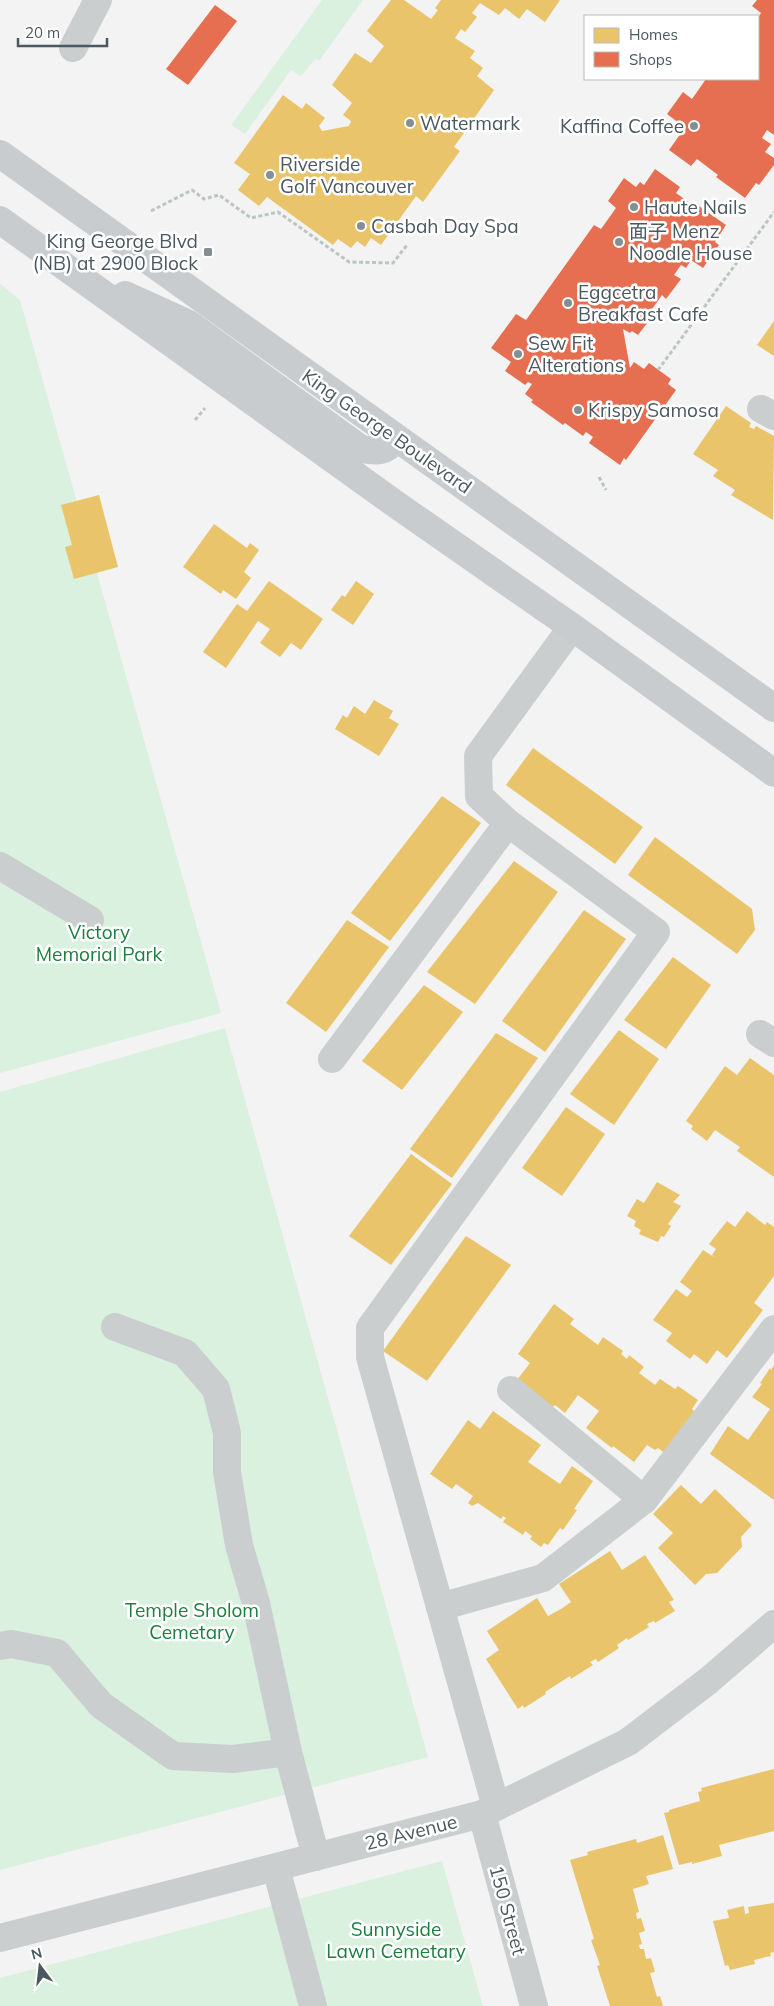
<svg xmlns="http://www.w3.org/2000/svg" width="774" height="2006" font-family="Mulish,'Noto Sans SC',sans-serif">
<rect width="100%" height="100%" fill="#f3f3f3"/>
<g fill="#d9f1de">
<path d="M322,0H363L319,61L316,58L301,76L291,70L245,134L231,125Z"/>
<path d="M0,284L20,300L221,1013L0,1073Z"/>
<path d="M225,1028L428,1757L0,1870V1092Z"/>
<path d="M442,1861L483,2006H0V1978Z"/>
</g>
<g fill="#e9c46a">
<path d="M391,0H404L431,19L438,10L435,8L441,0H560L545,22L527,9L519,19L505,8L499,15L480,3L472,13L477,17L465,32L461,29L455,38L475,51L470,58L483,68L477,76L494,90L454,147L460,151L423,202L416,196L381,245L371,238L365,247L357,241L351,248L338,239L333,245L267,197L259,206L238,190L250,174L234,163L283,95L302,109L306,103L325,118L319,126L322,131L349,126L351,121L343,115L352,103L332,85L355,53L371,63L384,46L367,31Z"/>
<path d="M774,321V356L757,345Z"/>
<path d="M726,406L751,423L749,427L754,429L756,426L774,436L773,520L731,495L735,490L713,476L718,470L693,454Z"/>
<path d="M99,495L118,567L74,579L65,547L72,545L61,505Z"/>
<path d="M214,524L247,548L250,543L259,550L244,572L251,578L236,599L223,590L221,594L183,567Z"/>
<path d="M269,581L323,619L301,650L291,643L280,657L260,643L270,629L258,621L226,668L203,652L237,604L247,611Z"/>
<path d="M356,581L374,594L353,625L331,610L342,595L345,597Z"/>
<path d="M374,700L393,711L389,718L399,724L379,756L335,729L343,715L347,718L354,706L365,714Z"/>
<path d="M533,748L643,827L615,864L506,785Z"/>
<path d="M442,796L481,823L390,941L351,913Z"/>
<path d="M655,837L752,909L755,930L737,954L628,875Z"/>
<path d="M514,861L558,892L475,1004L427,972Z"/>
<path d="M584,910L626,939L545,1052L502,1021Z"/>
<path d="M347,920L389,947L326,1032L286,1003Z"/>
<path d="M673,957L711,985L666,1049L624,1020Z"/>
<path d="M424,985L463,1012L402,1090L362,1061Z"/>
<path d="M619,1030L659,1059L614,1125L570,1094Z"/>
<path d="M496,1033L538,1058L452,1178L410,1149Z"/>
<path d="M750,1058L774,1075V1177L737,1151L740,1147L715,1130L707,1141L691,1129L693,1126L686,1121L725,1066L737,1075Z"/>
<path d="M566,1107L605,1134L562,1196L522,1168Z"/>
<path d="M411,1154L452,1184L391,1265L349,1236Z"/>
<path d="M657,1182L680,1195L673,1202L681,1206L668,1224L671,1226L664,1237L661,1236L658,1242L639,1234L641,1230L634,1226L636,1221L627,1216L637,1199L644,1203Z"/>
<path d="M747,1211L765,1225L767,1222L774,1227V1276L754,1303L763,1310L727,1358L717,1350L707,1364L694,1354L690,1359L666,1341L672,1333L653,1320L676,1289L687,1297L692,1291L680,1282L703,1250L714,1257L712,1255L716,1249L709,1244L727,1221L735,1227Z"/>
<path d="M466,1236L511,1265L427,1381L383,1351Z"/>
<path d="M554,1304L574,1319L570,1324L598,1345L603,1337L623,1351L621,1354L627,1359L629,1355L644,1367L639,1373L655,1385L660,1379L675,1389L678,1386L698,1400L692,1409L696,1413L666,1454L658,1448L655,1450L647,1445L634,1462L613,1446L612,1448L586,1428L599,1411L578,1395L565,1413L555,1405L553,1407L517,1380L530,1363L518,1354Z"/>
<path d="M774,1365V1500L710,1454L728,1426L748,1440L770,1409L752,1397L762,1384L760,1383L770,1368L771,1370Z"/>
<path d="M493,1411L541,1445L528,1462L560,1484L572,1466L593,1481L574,1509L577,1510L563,1530L560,1528L548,1545L544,1543L541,1547L530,1539L532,1536L525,1531L523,1535L503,1522L506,1518L503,1516L501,1519L478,1503L472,1506L468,1503L473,1496L456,1484L452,1489L430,1474L468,1420L480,1429Z"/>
<path d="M681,1485L701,1504L715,1489L752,1525L741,1537L742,1547L717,1573L706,1574L695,1585L658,1548L673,1533L653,1514Z"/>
<path d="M610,1551L622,1570L645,1555L674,1600L669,1602L675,1611L655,1623L654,1621L647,1624L649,1627L628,1640L627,1638L617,1645L619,1648L598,1662L596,1659L590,1662L593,1665L571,1679L570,1676L545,1692L546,1694L524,1708L523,1705L518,1709L486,1659L499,1650L487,1631L537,1598L548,1616L561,1609L571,1602L559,1584Z"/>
<path d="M774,1769V1831L719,1845L722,1856L692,1864V1862L679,1865L664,1813L669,1812V1810L700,1801L698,1792L702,1791L701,1788Z"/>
<path d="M663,1835L673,1869L646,1876L649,1884L633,1889L639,1912L636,1913L637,1919L641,1918L645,1931L639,1933L642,1944L639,1945L640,1949H644L646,1959L651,1958L655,1972L650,1973L657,1997L660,1996L663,2006H610L597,1966L600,1965L591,1940L594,1939L570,1860L588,1855L587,1852L636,1839L637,1843Z"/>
<path d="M774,1903V1952L770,1953L771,1956L754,1960L755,1964L730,1970L728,1965L725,1966L713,1921L729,1918L727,1910L744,1906L745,1914L749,1913L748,1907Z"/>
</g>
<g fill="#e76f51">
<path d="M757,0H774V135L767,130L762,138L771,144L765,152L774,158V165L759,185L756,183L745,198L716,177L718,175L697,159L691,166L669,150L681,133L675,128L679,123L667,114L683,92L692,99L706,79H758V18L761,13L752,6Z"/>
<path d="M215,5L237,21L188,85L166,69Z"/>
<path d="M655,169L680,187L676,193L697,208L699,206L726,225L715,242L719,245L703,268L691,260L686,268L681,265L674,275L681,279L666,299L662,295L650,312L654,314L638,335L632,331L630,333L623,329L630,368L634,362L644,369L649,363L671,379L668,384L676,390L626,460L624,458L620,465L589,443L593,437L586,432L583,436L565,423L563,425L531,402L533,400L525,394L532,384L528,382L525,385L505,371L511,362L491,348L516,314L526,320L594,225L601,229L616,208L608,201L624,178L636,187L640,182L644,185Z"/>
</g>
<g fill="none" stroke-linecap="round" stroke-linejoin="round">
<g stroke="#bac6c1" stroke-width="3" stroke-dasharray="4 2.5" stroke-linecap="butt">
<path d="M151,211L192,190L204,199L219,195L251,218L278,212L349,262L393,263L407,245"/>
<path d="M658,370L774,212"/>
<path d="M195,420L205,408"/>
<path d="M599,477L606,490"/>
</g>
<g stroke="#cacecf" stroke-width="28">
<path d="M73,48L98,0"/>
<path d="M761,409L774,416"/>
<path d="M0,866L90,920"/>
<path d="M760,1034L774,1043"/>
<path d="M332,1059L508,823"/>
<path d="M115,1327L185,1353L216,1389L227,1433V1472L239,1545L256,1603L288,1752"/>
<path d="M511,1390L644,1500"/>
<path d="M440,1607L543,1578L644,1500L774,1329"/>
<path d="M0,1646L11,1644L57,1653L101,1705L173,1756L233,1759L288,1752L316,1857"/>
<path d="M496,1807L370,1357V1328L656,932L508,823L479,796L478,756L572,627"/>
<path d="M482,1814L534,2006"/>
<path d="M276,1868L313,2006"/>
<path d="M0,1938L482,1814L628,1742L708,1681L774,1624"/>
</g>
<g stroke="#c8ccce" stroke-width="28">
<path d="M0,154L774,708"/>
<path d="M0,220L401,508L572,627L774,773"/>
<path d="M125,295L189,324L361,449C379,452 384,452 397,439"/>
</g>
</g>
<g fill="#858e93" stroke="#fff" stroke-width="2">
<circle cx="410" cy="123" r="5"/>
<circle cx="694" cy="126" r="5"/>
<circle cx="270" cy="175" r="5"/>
<circle cx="634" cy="207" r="5"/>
<circle cx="361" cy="226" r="5"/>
<circle cx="619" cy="242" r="5"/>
<rect x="203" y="247" width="10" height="10" rx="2.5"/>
<circle cx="568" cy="303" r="5"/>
<circle cx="518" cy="354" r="5"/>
<circle cx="578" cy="410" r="5"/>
</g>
<g text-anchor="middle" stroke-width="5" stroke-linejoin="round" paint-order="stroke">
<g font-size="19" fill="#4a585f" stroke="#fff" text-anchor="start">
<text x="420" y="130">Watermark</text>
<text x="684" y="133" text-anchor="end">Kaffina Coffee</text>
<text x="280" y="171">Riverside<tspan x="280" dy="22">Golf Vancouver</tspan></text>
<text x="644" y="214">Haute Nails</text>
<text x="371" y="233">Casbah Day Spa</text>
<text x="629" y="238">面子 Menz<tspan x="629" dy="22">Noodle House</tspan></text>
<text x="198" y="248" text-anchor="end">King George Blvd<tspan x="198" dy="22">(NB) at 2900 Block</tspan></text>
<text x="578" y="299">Eggcetra<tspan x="578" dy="22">Breakfast Cafe</tspan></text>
<text x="528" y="350">Sew Fit<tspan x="528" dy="22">Alterations</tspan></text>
<text x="588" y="417">Krispy Samosa</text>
</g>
<g font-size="19" fill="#4a585f" stroke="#fff">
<text transform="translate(387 431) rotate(35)" y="7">King George Boulevard</text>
<text transform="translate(411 1832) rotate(-14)" y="7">28 Avenue</text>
<text transform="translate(508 1910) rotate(75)" y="7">150 Street</text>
</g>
<g font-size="19" fill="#1b803e" stroke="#fff">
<text x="99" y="939">Victory<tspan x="99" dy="22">Memorial Park</tspan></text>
<text x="192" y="1617">Temple Sholom<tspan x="192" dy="22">Cemetary</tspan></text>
<text x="396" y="1936">Sunnyside<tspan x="396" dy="22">Lawn Cemetary</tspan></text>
</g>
</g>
<rect x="584" y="15" width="175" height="65" fill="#ffffff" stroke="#b7bcbf"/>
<rect x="594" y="28" width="25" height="15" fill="#e9c46a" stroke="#b7bcbf"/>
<text x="629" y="40" font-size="15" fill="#4a585f">Homes</text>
<rect x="594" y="52" width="25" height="15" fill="#e76f51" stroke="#b7bcbf"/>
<text x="629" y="65" font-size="15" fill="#4a585f">Shops</text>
<g transform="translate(40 1966) rotate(345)" stroke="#ffffff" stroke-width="4" paint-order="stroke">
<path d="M0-4L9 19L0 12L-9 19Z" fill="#4a585f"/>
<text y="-8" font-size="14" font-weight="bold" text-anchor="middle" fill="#4a585f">N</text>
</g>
<path d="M18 38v8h89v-8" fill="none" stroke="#4a585f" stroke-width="2.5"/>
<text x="25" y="38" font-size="15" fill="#4a585f" stroke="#ffffff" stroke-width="4" paint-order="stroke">20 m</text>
</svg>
